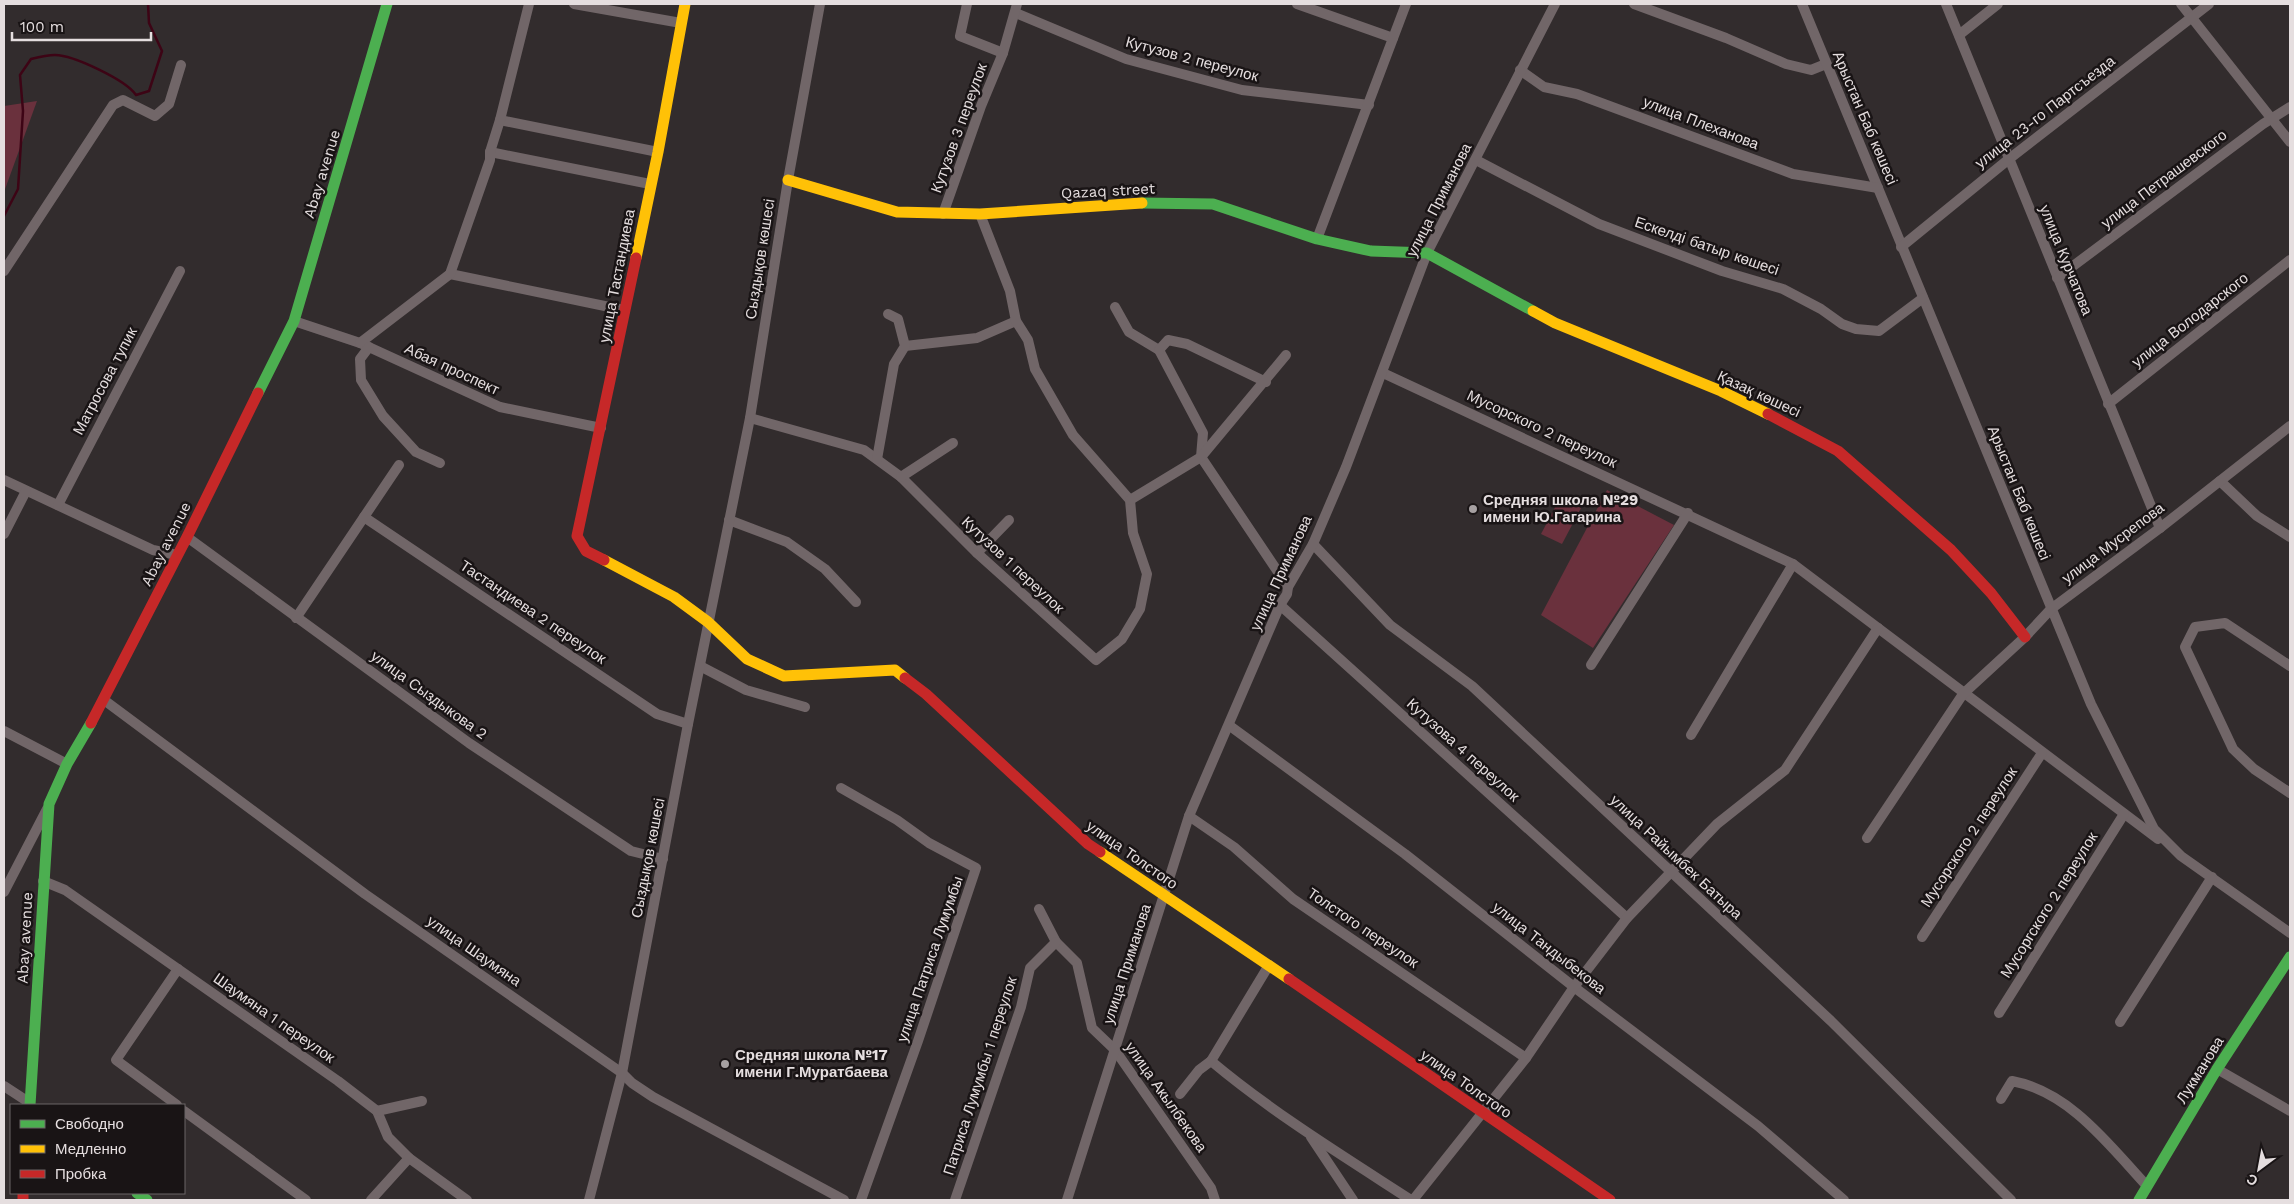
<svg xmlns="http://www.w3.org/2000/svg" width="2294" height="1204" font-family="'Work Sans',sans-serif">
<rect width="100%" height="100%" fill="#322c2d"/>
<g fill="#6a313d">
<path d="M37,101L4,192V106Z"/>
<path d="M1607,490L1674,525L1593,648L1541,615Z"/>
<path d="M1560,498L1581,508L1562,544L1541,534Z"/>
</g>
<g fill="none" stroke-linecap="round" stroke-linejoin="round">
<path stroke="#3d0415" stroke-width="2.5" d="M4,216L18,189L23,111L20,75L31,59C39,57 48,55 55,55C73,55 126,80 136,95L149,91L162,51L149,23L148,4"/>
<g stroke="#716668" stroke-width="10">
<path d="M574,4L681,23"/>
<path d="M967,4L960,36L1003,53"/>
<path d="M1297,4L1393,38"/>
<path d="M1634,4L1726,38L1786,64L1811,70L1826,64"/>
<path d="M1802,4L2091,704L2154,829L2181,856L2290,933"/>
<path d="M1946,4L2160,528"/>
<path d="M2181,4L2290,142"/>
<path d="M1016,13L1126,59L1242,90L1369,105"/>
<path d="M1959,35L1998,4"/>
<path d="M1520,70L1544,87L1577,94L1793,174L1878,188"/>
<path d="M500,120L658,152"/>
<path d="M490,152L650,184"/>
<path d="M1476,160L1599,224L1722,271L1783,289L1821,309L1842,324L1856,329L1879,331L1923,298"/>
<path d="M943,214L981,106L1003,53L1017,4"/>
<path d="M1317,239L1406,4"/>
<path d="M1901,247L2009,159L2209,4"/>
<path d="M4,271L113,105L123,100L155,116L169,104L181,65"/>
<path d="M450,274L624,310"/>
<path d="M2057,278L2263,124L2290,107"/>
<path d="M1115,307L1129,332L1159,350L1203,433L1201,457L1288,587"/>
<path d="M294,321L360,343L500,407L601,428"/>
<path d="M360,343L450,274L490,160V152L500,120L529,4"/>
<path d="M905,346L977,338L1016,321"/>
<path d="M369,347L360,359L361,380L383,416L416,452L440,463"/>
<path d="M1159,350L1168,340L1187,344L1266,382"/>
<path d="M1383,373L1793,564L2158,839"/>
<path d="M2108,404L2290,260"/>
<path d="M750,418L864,450L901,477L977,553L1096,660L1122,639L1140,609L1147,574L1133,533L1130,500L1073,435L1035,369L1028,340L1016,321L1010,291L980,214"/>
<path d="M877,459L894,364L905,346L898,319L888,314"/>
<path d="M901,477L953,443"/>
<path d="M4,480L153,550L177,555"/>
<path d="M2220,481L2257,516L2290,537"/>
<path d="M1130,500L1201,457L1286,355"/>
<path d="M58,505L180,271"/>
<path d="M364,517L657,714L688,724"/>
<path d="M729,520L787,542L825,569L856,602"/>
<path d="M4,534L26,491"/>
<path d="M187,537L469,743L631,851L663,859"/>
<path d="M1313,544L1390,625L1472,686L1831,1021L2011,1200"/>
<path d="M977,553L1009,520"/>
<path d="M1280,605L1627,918"/>
<path d="M296,618L399,465"/>
<path d="M1591,665L1688,513"/>
<path d="M700,666L746,690L805,707"/>
<path d="M2290,666L2225,623L2195,627L2185,647L2233,749L2254,769L2290,793"/>
<path d="M104,700L365,894L622,1073L632,1083L653,1097L844,1200"/>
<path d="M1230,726L1405,854L1574,987L1758,1126L1844,1200"/>
<path d="M4,731L67,764"/>
<path d="M1691,735L1793,564"/>
<path d="M841,788L897,820L929,843L976,868L918,1041L861,1200"/>
<path d="M1189,816L1234,847L1293,899L1526,1058"/>
<path d="M1867,838L1963,694L2025,637L2051,609L2160,528L2290,426"/>
<path d="M43,881L65,890L338,1081L377,1111L388,1137L409,1158L467,1200"/>
<path d="M4,892L47,809"/>
<path d="M1039,909L1056,942L1077,963L1092,1028L1115,1050L1211,1188L1215,1200"/>
<path d="M1922,937L2042,753"/>
<path d="M1269,965L1211,1061C1273,1113 1343,1156 1411,1200"/>
<path d="M1999,1013L2124,814"/>
<path d="M2120,1022L2212,877"/>
<path d="M2217,1069L2290,1111"/>
<path d="M4,1086L30,1103"/>
<path d="M1180,1094L1199,1070L1211,1061"/>
<path d="M2001,1099L2012,1081C2070,1092 2109,1145 2147,1186"/>
<path d="M177,1105L116,1060L178,969"/>
<path d="M184,1111L306,1200"/>
<path d="M377,1111L422,1101"/>
<path d="M1311,1137L1353,1200"/>
<path d="M371,1200L409,1158"/>
<path d="M589,1200L622,1073L688,724L750,418L788,180L820,4"/>
<path d="M955,1200L1021,1007L1030,968L1056,942"/>
<path d="M1067,1200L1189,816L1280,605L1287,594L1288,587L1313,544L1346,467L1427,253L1555,4"/>
<path d="M1413,1200L1526,1058L1574,987L1627,918L1717,824L1785,770L1878,628"/>
</g>
<g stroke="#4caf50" stroke-width="11">
<path d="M1142,203L1213,204L1317,239L1371,251L1427,253L1533,311"/>
<path d="M258,393L294,321L387,4"/>
<path d="M30,1105L49,804L67,764L91,723"/>
<path d="M137,1193L147,1200"/>
<path d="M2139,1200L2217,1069L2290,957"/>
</g>
<g stroke="#ffc107" stroke-width="11">
<path d="M788,180L897,212L980,214L1142,203"/>
<path d="M636,258L658,152L685,4"/>
<path d="M1533,311L1555,323L1721,391L1768,414"/>
<path d="M604,560L674,597L708,622L747,659L784,676L895,670L905,678"/>
<path d="M1100,852L1289,979"/>
</g>
<g stroke="#c62828" stroke-width="11">
<path d="M1768,414L1838,451L1951,550L1991,593L2025,637"/>
<path d="M604,560L586,551L577,536L636,258"/>
<path d="M905,678L926,694L1088,844L1100,852"/>
<path d="M91,723L187,537L258,393"/>
<path d="M1289,979L1610,1200"/>
<path d="M23,1193V1200"/>
</g>
</g>
<g fill="#a6a0a1" stroke="#191415" stroke-width="2">
<circle cx="1473" cy="509" r="5"/>
<circle cx="725" cy="1064" r="5"/>
</g>
<g text-anchor="middle" stroke-width="5" stroke-linejoin="round" paint-order="stroke">
<g font-size="15" fill="#e5dedf" stroke="#191415">
<text transform="translate(1192 59) rotate(15)" y="5">Кутузов 2 переулок</text>
<text transform="translate(2045 112) rotate(-38)" y="5">улица 23-го Партсъезда</text>
<text transform="translate(1865 118) rotate(67)" y="5">Арыстан Баб көшесі</text>
<text transform="translate(1701 123) rotate(21)" y="5">улица Плеханова</text>
<text transform="translate(959 128) rotate(-70)" y="5">Кутузов 3 переулок</text>
<text transform="translate(322 174) rotate(-73)" y="5">Abay avenue</text>
<text transform="translate(2164 179) rotate(-37)" y="5">улица Петрашевского</text>
<text transform="translate(1108 191) rotate(-3)" y="5">Qazaq street</text>
<text transform="translate(1439 200) rotate(-63)" y="5">улица Приманова</text>
<text transform="translate(1707 246) rotate(19)" y="5">Ескелді батыр көшесі</text>
<text transform="translate(760 259) rotate(-81)" y="5">Сыздықов көшесі</text>
<text transform="translate(2066 260) rotate(68)" y="5">улица Курчатова</text>
<text transform="translate(617 276) rotate(-79)" y="5">улица Тастандиева</text>
<text transform="translate(2190 320) rotate(-38)" y="5">улица Володарского</text>
<text transform="translate(452 369) rotate(25)" y="5">Абая проспект</text>
<text transform="translate(105 381) rotate(-62)" y="5">Матросова тупик</text>
<text transform="translate(1759 394) rotate(25)" y="5">Қазақ көшесі</text>
<text transform="translate(1542 429) rotate(25)" y="5">Мусорского 2 переулок</text>
<text transform="translate(2019 493) rotate(68)" y="5">Арыстан Баб көшесі</text>
<text transform="translate(2113 543) rotate(-37)" y="5">улица Мусрепова</text>
<text transform="translate(166 544) rotate(-63)" y="5">Abay avenue</text>
<text transform="translate(1013 565) rotate(43)" y="5">Кутузов 1 переулок</text>
<text transform="translate(1281 573) rotate(-65)" y="5">улица Приманова</text>
<text transform="translate(533 612) rotate(34)" y="5">Тастандиева 2 переулок</text>
<text transform="translate(429 695) rotate(36)" y="5">улица Сыздыкова 2</text>
<text transform="translate(1463 750) rotate(42)" y="5">Кутузова 4 переулок</text>
<text transform="translate(1969 837) rotate(-57)" y="5">Мусорского 2 переулок</text>
<text transform="translate(1132 855) rotate(35)" y="5">улица Толстого</text>
<text transform="translate(1676 857) rotate(43)" y="5">улица Райымбек Батыра</text>
<text transform="translate(648 858) rotate(-79)" y="5">Сыздықов көшесі</text>
<text transform="translate(2049 905) rotate(-58)" y="5">Мусоргского 2 переулок</text>
<text transform="translate(1363 928) rotate(34)" y="5">Толстого переулок</text>
<text transform="translate(25 938) rotate(-87)" y="5">Abay avenue</text>
<text transform="translate(1549 948) rotate(38)" y="5">улица Тандыбекова</text>
<text transform="translate(474 951) rotate(35)" y="5">улица Шаумяна</text>
<text transform="translate(930 959) rotate(-71)" y="5">улица Патриса Лумумбы</text>
<text transform="translate(1127 964) rotate(-72)" y="5">улица Приманова</text>
<text transform="translate(274 1018) rotate(35)" y="5">Шаумяна 1 переулок</text>
<text transform="translate(2200 1070) rotate(-58)" y="5">Лукманова</text>
<text transform="translate(980 1076) rotate(-72)" y="5">Патриса Лумумбы 1 переулок</text>
<text transform="translate(1466 1084) rotate(35)" y="5">улица Толстого</text>
<text transform="translate(1166 1097) rotate(55)" y="5">улица Акылбекова</text>
</g>
<g font-size="15" font-weight="bold" fill="#e5dedf" stroke="#191415" text-anchor="start">
<text x="1483" y="505">Средняя школа №29<tspan x="1483" dy="17">имени Ю.Гагарина</tspan></text>
<text x="735" y="1060">Средняя школа №17<tspan x="735" dy="17">имени Г.Муратбаева</tspan></text>
</g>
</g>
<rect width="2294" height="1204" fill="none" stroke="#e5dedf" stroke-width="10"/>
<rect x="10" y="1104" width="175" height="90" fill="#191415" stroke="#6b6566"/>
<rect x="20" y="1120" width="25" height="8" fill="#4caf50" stroke="#6b6566"/>
<text x="55" y="1129" font-size="15" fill="#e5dedf">Свободно</text>
<rect x="20" y="1145" width="25" height="8" fill="#ffc107" stroke="#6b6566"/>
<text x="55" y="1154" font-size="15" fill="#e5dedf">Медленно</text>
<rect x="20" y="1170" width="25" height="8" fill="#c62828" stroke="#6b6566"/>
<text x="55" y="1179" font-size="15" fill="#e5dedf">Пробка</text>
<g transform="translate(2259 1169) rotate(212)" stroke="#191415" stroke-width="4" paint-order="stroke">
<path d="M0-4L9 19L0 12L-9 19Z" fill="#e5dedf"/>
<text y="-8" font-size="14" font-weight="bold" text-anchor="middle" fill="#e5dedf">С</text>
</g>
<path d="M12 32v8h139v-8" fill="none" stroke="#e5dedf" stroke-width="2.5"/>
<text x="20" y="32" font-size="15" fill="#e5dedf" stroke="#191415" stroke-width="4" paint-order="stroke">100 m</text>
</svg>
